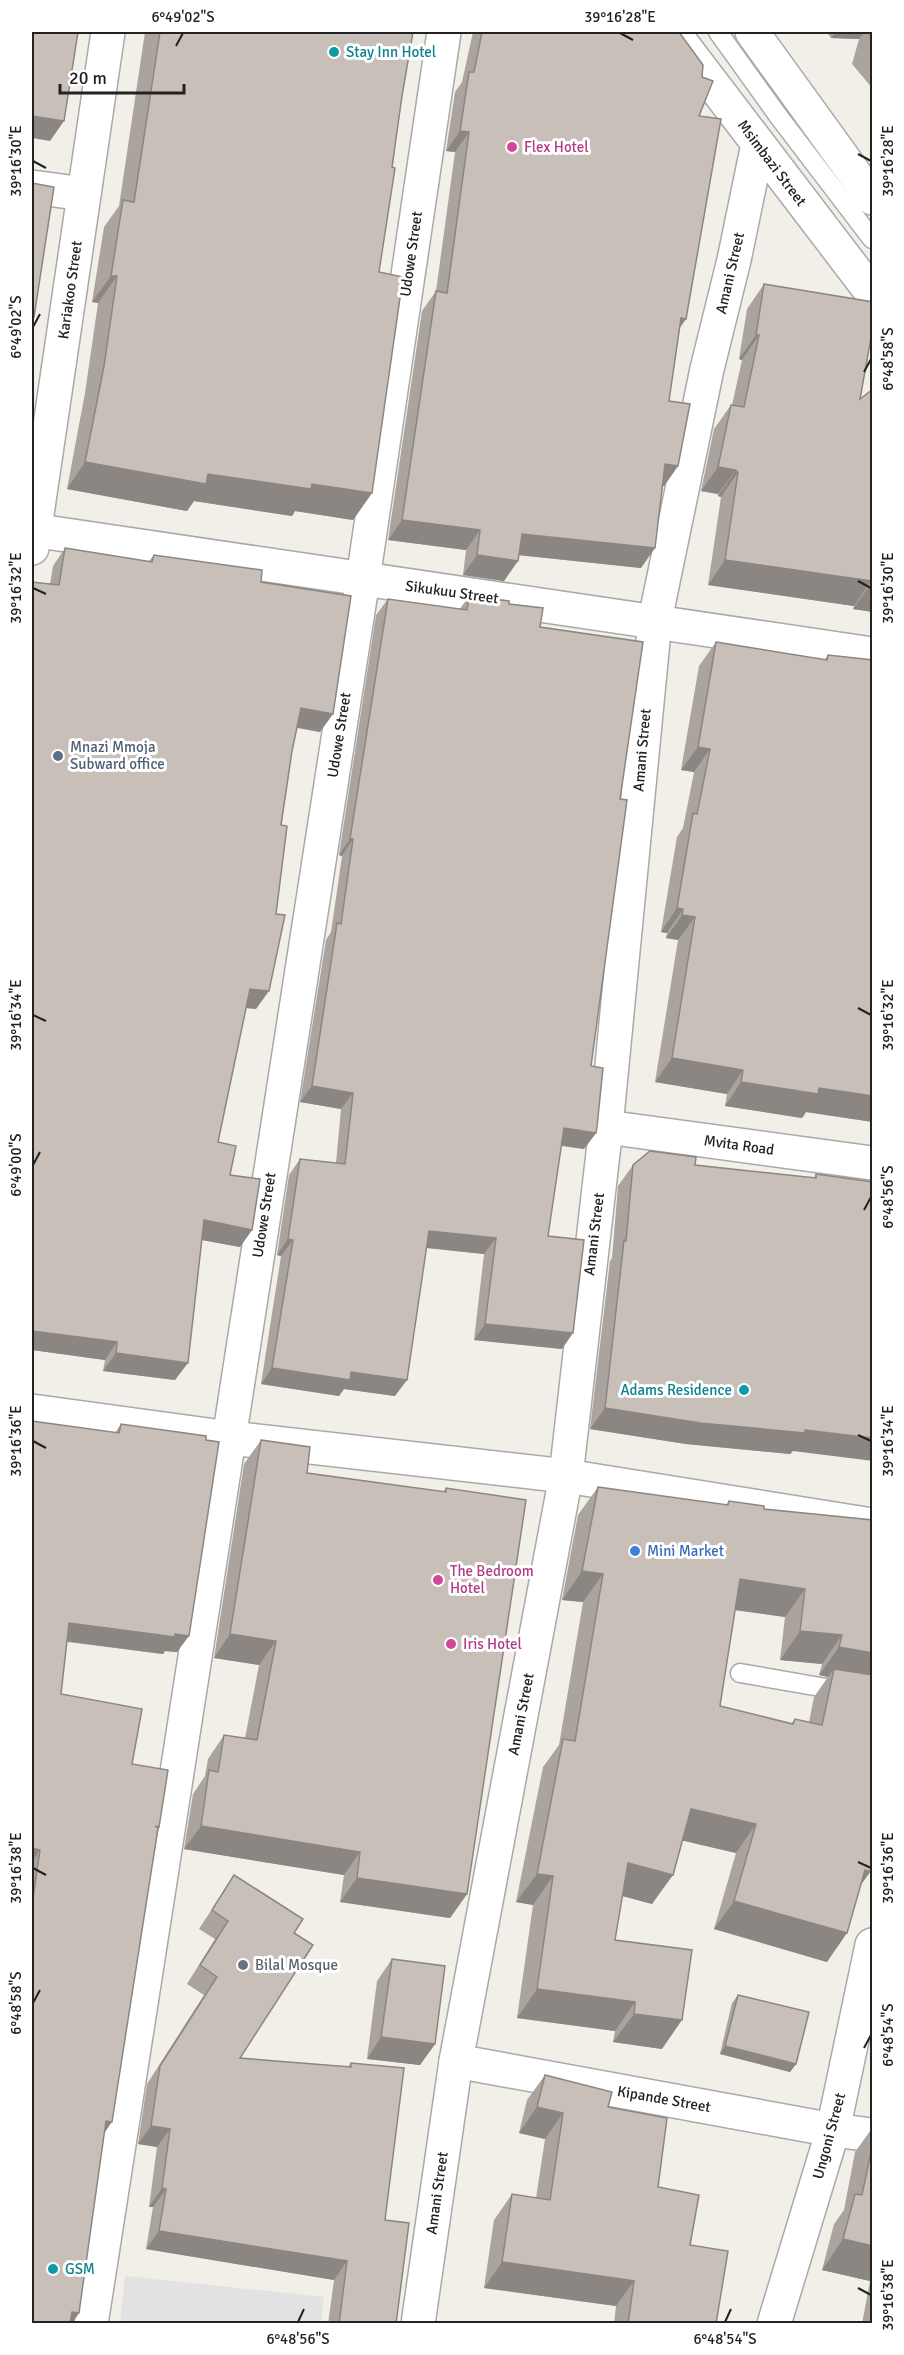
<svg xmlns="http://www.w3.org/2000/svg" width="904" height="2355" font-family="Signika,sans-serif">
<rect width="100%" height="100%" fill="#f2efe9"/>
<path fill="#e2e2e2" d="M125,2276L324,2297L321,2323H120Z"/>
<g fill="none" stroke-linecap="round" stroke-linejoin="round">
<defs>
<g id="service">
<path d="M718,32L779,117L872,239"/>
<path d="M740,1673L872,1696"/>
</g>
<g id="minor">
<path d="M32,187L84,194"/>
<path d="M32,530L872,654"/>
<path d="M32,548L108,32"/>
<path d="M606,1127L872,1163"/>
<path d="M32,1411L230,1438L566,1476L872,1525"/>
<path d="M456,2061L833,2130L872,2135"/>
<path d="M91,2324L363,579L444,32"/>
<path d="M418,2324L456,2061L566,1476L606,1127L655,620L707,369L734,260L758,144"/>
<path d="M774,2324L833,2130L872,1945"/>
</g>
<g id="tertiary">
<path d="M673,32L872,293"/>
<path d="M752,32L872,198"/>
</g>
</defs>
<use href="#service" stroke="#a9a9a9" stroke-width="21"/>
<use href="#minor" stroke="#a9a9a9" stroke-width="36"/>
<use href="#tertiary" stroke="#a9a9a9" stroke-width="36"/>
<use href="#service" stroke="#fff" stroke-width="18"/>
<use href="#minor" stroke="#fff" stroke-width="33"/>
<use href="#tertiary" stroke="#fff" stroke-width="33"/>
</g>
<g fill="#aba49e" fill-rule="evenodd">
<path d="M145,32H413L402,96L379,272L372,493L353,520L295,511L292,516L194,501L187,511L67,489L85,393L98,303L92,302L104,227L119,206Z"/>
<path d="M473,32H679L699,116L680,327L669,401L678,466L664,486H662L641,568L519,555L504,581L463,575L466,550L388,540L422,311L436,291L455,152L446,151L455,92L462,82Z"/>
<path d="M827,32H873V89L852,64L859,39L831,38Z"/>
<path d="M764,284L860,399L873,612L853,609L854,606L708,585L721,497L718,496V494L701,491L714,429L731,405H732L742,360L739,359L747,309Z"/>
<path d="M65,548L149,561L154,555L261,582L320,732L297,728L292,751L256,1009L246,1008L218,1142L252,1230L240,1247L202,1240L175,1380L103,1371L105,1360L32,1350V582L50,584L53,566Z"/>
<path d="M469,596L509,604L540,627L620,799L591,1066L596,1133L584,1149L561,1146L548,1236L562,1349L474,1340L484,1254L427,1248L395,1396L344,1389L339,1396L261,1384L281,1256L277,1255L289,1175L300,1159L336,1163L341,1109L300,1102L326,940L331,932L342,856L339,855L376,615L388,599L460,609Z"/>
<path d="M716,642L824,660L828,655L873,660V1122L806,1112L802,1118L725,1106L727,1094L655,1082L678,940L666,938L667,933L661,932L677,837L683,828L694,772L681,770L699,666Z"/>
<path d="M633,1165H695L814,1178L816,1174L793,1451L790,1454L686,1444L590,1429L610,1261L612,1258L618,1186Z"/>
<path d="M32,1421L115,1433L121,1424L177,1652L165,1651L163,1654L67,1642L61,1694L132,1764L159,1827L105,2132L32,2324Z"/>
<path d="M261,1440L307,1473L443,1492L446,1488L467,1894L450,1918L340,1902L344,1875L184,1849L193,1794L205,1776L208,1759L224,1735L245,1738L259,1665L214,1658L244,1464Z"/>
<path d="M598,1487L726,1505L729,1501L764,1509L873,1520L870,1872L860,1886L827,1962L714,1929L736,1853L682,1840L652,1904L622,1896L615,1940L662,2049L613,2042L615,2031L517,2018L533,1905L516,1902L543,1767L559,1745L583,1602L562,1600L578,1515ZM735,1610L785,1617L780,1660L822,1664L819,1675L828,1677L814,1697L809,1722L795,1719L791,1724L720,1706Z"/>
<path d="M234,1875L294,1933L240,2058L348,2067L351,2063L385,2220L396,2324H328L334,2280L146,2249L153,2207H149L157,2147L138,2144L147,2084L204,1995L187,1984L215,1939L199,1929Z"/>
<path d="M392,1959L435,2044L420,2065L367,2059L377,1981Z"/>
<path d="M738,1995L796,2064L790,2072L720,2054L732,2003Z"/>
<path d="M545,2075L608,2107L658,2187L690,2245L716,2324H614L616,2306L484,2288L494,2220L512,2194L536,2198L545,2139L519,2133L527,2100Z"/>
<path d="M873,2127V2324H862L870,2281L822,2270L834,2224L844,2210L855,2152Z"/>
</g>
<g fill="#8b8681">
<path d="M836,32H864L859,39L831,38Z"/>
<path d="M32,116L64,121L50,141L32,138Z"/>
<path d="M460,131L469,132L455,152L446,151Z"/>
<path d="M111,276H117L98,303L92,302Z"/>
<path d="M681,318L686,319L672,339Z"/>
<path d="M756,335H759L742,360L739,359Z"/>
<path d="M85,462L312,484L372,493L353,520L295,511L292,516L194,501L187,511L67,489Z"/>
<path d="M665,464L678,466L664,486L651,484Z"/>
<path d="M718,467L736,470L718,494L701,491Z"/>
<path d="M735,472H738L721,497L718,496Z"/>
<path d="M402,520L480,530L466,550L388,540Z"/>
<path d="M522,534L655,548L641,568L508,554Z"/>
<path d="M477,555L518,561L504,581L463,575Z"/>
<path d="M725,560L871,581L854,606L708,585Z"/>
<path d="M871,584L873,585V612L853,609Z"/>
<path d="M301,708L333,714L320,732L289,726Z"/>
<path d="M698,747L710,749L694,772L681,770Z"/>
<path d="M350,839H353L342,856L339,855Z"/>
<path d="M677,908L683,909L667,933L661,932Z"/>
<path d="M682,915L695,917L678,940L666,938Z"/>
<path d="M250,989L269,991L256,1009L238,1007Z"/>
<path d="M672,1058L743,1070L727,1094L655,1082Z"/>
<path d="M741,1082L819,1088L873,1096V1122L806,1112L802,1118L725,1106Z"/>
<path d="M312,1086L353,1093L341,1109L300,1102Z"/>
<path d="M564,1128L596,1133L584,1149L552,1144Z"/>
<path d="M204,1220L252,1230L240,1247L191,1238Z"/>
<path d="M429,1231L496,1238L484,1254L418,1247Z"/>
<path d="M288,1239L293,1240L281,1256L277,1255Z"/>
<path d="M485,1324L573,1333L562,1349L474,1340Z"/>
<path d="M32,1331L117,1342L105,1360L32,1350Z"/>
<path d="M116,1353L188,1363L175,1380L103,1371Z"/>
<path d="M272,1368L351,1372L407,1380L395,1396L344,1389L339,1396L261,1384Z"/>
<path d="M605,1408L805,1430L873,1438V1461L793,1451L790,1454L686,1444L590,1429Z"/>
<path d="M582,1571L603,1574L583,1602L562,1600Z"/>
<path d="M740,1579L805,1589L785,1617L720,1608Z"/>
<path d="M69,1623L175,1634L189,1636L177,1652L165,1651L163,1654L57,1640Z"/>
<path d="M800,1631L842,1635L822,1664L780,1660Z"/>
<path d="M230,1634L276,1641L259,1665L214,1658Z"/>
<path d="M839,1647L873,1653V1685L834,1669L828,1677L819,1675Z"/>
<path d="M691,1809L756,1824L736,1853L671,1838Z"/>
<path d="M201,1826L360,1852L344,1875L184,1849Z"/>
<path d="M32,1848L40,1850L32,1862Z"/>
<path d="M628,1863L673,1875L652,1904L608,1892Z"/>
<path d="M865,1870L870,1872L850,1900Z"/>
<path d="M537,1874L553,1876L533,1905L516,1902Z"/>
<path d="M357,1878L467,1894L450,1918L340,1902Z"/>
<path d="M734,1901L847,1933L827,1962L714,1929Z"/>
<path d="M537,1989L635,2002L615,2031L517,2018Z"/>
<path d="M634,2014L682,2020L662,2049L613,2042Z"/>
<path d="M381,2037L435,2044L420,2065L367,2059Z"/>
<path d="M725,2046L796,2064L790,2072L720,2054Z"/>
<path d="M537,2107L563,2113L545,2139L519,2133Z"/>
<path d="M106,2121L112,2122L100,2139Z"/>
<path d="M151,2126L170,2129L157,2147L138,2144Z"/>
<path d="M162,2188L166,2189L153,2207H149Z"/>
<path d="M159,2231L347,2261L334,2280L146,2249Z"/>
<path d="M843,2239L873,2246V2278L870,2281L822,2270Z"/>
<path d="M502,2262L634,2281L616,2306L484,2288Z"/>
<path d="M72,2312L79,2313L72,2324H64Z"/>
</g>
<g fill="#c7bfb8" stroke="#8b8681" stroke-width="1.5">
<path d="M32,32H78L64,121L32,116Z"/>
<path d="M160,32H413L402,96L392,167L395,168L379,272L403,277L372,493L312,484L311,489L208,474L206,484L85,462L104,366L117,276H111L123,200L134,202Z"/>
<path d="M482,32H679L703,65L702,77L713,81L699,116L721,119L686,319L681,318L669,401L690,404L678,466L665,464L655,548L522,534L518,561L477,555L480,530L402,520L436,291L447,293L469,132L460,131L469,72H474Z"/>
<path d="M32,183L54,187L34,317H32Z"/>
<path d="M764,284L873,302V327L860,399L873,389V585L871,584V581L725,560L738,472H735L736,470L718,467L731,405L744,407L759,335H756Z"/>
<path d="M65,548L152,562L154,555L262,570L261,582L351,596L333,714L301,708L292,751L281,825L287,826L276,914L285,915L269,991L250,989L218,1142L236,1146L230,1175L260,1179L252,1230L204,1220L188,1363L116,1353L117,1342L32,1331V582L59,585Z"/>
<path d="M469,596L509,601V604L543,608L540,627L643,642L620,799L627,800L591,1066L603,1068L597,1127L596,1133L564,1128L548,1236L584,1240L573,1333L485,1324L496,1238L429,1231L407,1380L351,1372L350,1380L272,1368L293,1240L288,1239L300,1159L345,1164L353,1093L312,1086L337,923L341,924L353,839H350L388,599L467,610Z"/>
<path d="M716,642L827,660L828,655L873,660V1096L819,1088L818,1094L741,1082L743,1070L672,1058L695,917L682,915L683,909L677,908L693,813L697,814L710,749L698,747Z"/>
<path d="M650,1151L696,1157L695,1165L816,1178V1174L873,1182V1438L805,1430V1433L700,1423L605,1408L624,1240L626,1241L633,1165Z"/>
<path d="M32,1421L119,1433L121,1424L206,1436V1440L219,1442L189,1636L175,1634V1637L69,1623L61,1694L142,1709L132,1764L168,1770L159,1827L155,1826L158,1828L112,2122L106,2121L79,2313L72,2312L70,2324H32V1905L40,1850L32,1848Z"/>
<path d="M261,1440L310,1447L307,1473L446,1492V1488L526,1500L467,1894L357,1878L360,1852L201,1826L209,1770L218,1772L224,1735L257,1740L276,1641L230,1634Z"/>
<path d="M598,1487L728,1505L729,1501L764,1506V1509L873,1520V1653L839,1647L842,1635L800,1631L805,1589L740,1579L720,1706L793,1724L795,1719L822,1725L834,1669L873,1675V1860L870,1872L865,1870L847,1933L734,1901L756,1824L691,1809L673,1875L628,1863L615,1940L692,1950L682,2020L634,2014L635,2002L537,1989L553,1876L537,1874L563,1739L575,1741L603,1574L582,1571Z"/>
<path d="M234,1875L303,1919L294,1933L313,1945L240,2058L351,2067V2063L404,2068L385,2220L409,2223L396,2324H339L347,2261L159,2231L166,2189L162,2188L170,2129L151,2126L160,2066L217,1977L200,1965L228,1921L212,1910Z"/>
<path d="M392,1959L445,1966L435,2044L381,2037Z"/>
<path d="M738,1995L809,2012L796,2064L725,2046Z"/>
<path d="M545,2075L612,2092L608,2107L667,2118L658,2187L699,2195L690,2245L728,2251L716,2324H628L634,2281L502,2262L512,2194L550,2200L563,2113L537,2107Z"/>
<path d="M873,2142V2246L843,2239L855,2194L862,2195Z"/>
</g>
<path fill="none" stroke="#222" stroke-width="2" d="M620,33L633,40M176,46L183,33M858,154L871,161M33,161L46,168M33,327L40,314M864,372L871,359M858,581L871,588M33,588L46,594M858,1008L871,1015M33,1015L46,1021M33,1165L40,1152M864,1210L871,1197M858,1435L871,1441M33,1441L46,1448M858,1862L871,1868M33,1868L46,1875M33,2003L40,1990M864,2048L871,2035M858,2288L871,2295M298,2322L304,2309M725,2322L731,2309"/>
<g fill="#0f9aa8" stroke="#fff" stroke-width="2">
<circle cx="334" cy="52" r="6"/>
<circle cx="744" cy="1390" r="6"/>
<circle cx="53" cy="2269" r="6"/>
</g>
<g fill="#d1479c" stroke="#fff" stroke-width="2">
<circle cx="512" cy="147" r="6"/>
<circle cx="438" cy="1580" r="6"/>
<circle cx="451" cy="1644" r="6"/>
</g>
<circle fill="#5c6f8a" stroke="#fff" stroke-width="2" cx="58" cy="756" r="6"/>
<circle fill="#3f7fe0" stroke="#fff" stroke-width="2" cx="635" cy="1551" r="6"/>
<circle fill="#6b7280" stroke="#fff" stroke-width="2" cx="243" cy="1965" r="6"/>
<g text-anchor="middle" stroke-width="6" stroke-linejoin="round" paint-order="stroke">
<g font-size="15" fill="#0d838f" stroke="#fff" text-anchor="start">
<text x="346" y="57">Stay Inn Hotel</text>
<text x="732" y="1395" text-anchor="end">Adams Residence</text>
<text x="65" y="2274">GSM</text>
</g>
<g font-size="15" fill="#b23c85" stroke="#fff" text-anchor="start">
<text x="524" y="152">Flex Hotel</text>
<text x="450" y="1576">The Bedroom<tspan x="450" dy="17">Hotel</tspan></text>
<text x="463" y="1649">Iris Hotel</text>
</g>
<g font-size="15" fill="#222" stroke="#fff">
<text transform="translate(772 163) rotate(53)" y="5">Msimbazi Street</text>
<text transform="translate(411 254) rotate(-82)" y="5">Udowe Street</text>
<text transform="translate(730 273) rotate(-77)" y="5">Amani Street</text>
<text transform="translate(70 290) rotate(-82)" y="5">Kariakoo Street</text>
<text transform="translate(452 592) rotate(8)" y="5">Sikukuu Street</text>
<text transform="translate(339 735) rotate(-81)" y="5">Udowe Street</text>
<text transform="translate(642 750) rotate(-85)" y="5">Amani Street</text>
<text transform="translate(739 1145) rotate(8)" y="5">Mvita Road</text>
<text transform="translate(264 1215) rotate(-81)" y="5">Udowe Street</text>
<text transform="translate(594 1234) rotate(-83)" y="5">Amani Street</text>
<text transform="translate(521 1714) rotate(-79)" y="5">Amani Street</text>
<text transform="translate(664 2099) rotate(10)" y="5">Kipande Street</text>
<text transform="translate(829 2136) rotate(-75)" y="5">Ungoni Street</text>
<text transform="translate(437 2193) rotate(-82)" y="5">Amani Street</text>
</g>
<g font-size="15" fill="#4e5e75" stroke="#fff" text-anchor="start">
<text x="70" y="752">Mnazi Mmoja<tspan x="70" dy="17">Subward office</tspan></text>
</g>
<g font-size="15" fill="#366cbe" stroke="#fff" text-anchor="start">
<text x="647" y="1556">Mini Market</text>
</g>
<g font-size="15" fill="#5b616d" stroke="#fff" text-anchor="start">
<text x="255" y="1970">Bilal Mosque</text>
</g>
</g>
<rect width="904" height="2355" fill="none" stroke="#ffffff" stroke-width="66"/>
<path d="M60 84v9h124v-9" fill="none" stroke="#222222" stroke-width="3"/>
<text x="69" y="84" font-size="18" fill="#222222" stroke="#ffffff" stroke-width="4.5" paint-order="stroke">20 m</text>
<rect x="33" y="33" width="838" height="2289" fill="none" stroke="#222" stroke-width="2"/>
<g font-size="15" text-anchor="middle" fill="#222">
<text x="183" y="22">6°49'02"S</text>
<text x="620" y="22">39°16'28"E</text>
<text transform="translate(16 161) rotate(-90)" y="5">39°16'30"E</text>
<text transform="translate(888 161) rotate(-90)" y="5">39°16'28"E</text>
<text transform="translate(16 327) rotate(-90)" y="5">6°49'02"S</text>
<text transform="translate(888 359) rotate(-90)" y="5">6°48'58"S</text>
<text transform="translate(16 588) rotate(-90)" y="5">39°16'32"E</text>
<text transform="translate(888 588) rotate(-90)" y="5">39°16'30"E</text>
<text transform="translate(16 1015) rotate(-90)" y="5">39°16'34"E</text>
<text transform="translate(888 1015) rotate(-90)" y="5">39°16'32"E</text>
<text transform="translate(16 1165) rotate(-90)" y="5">6°49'00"S</text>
<text transform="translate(888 1197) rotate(-90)" y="5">6°48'56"S</text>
<text transform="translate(16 1441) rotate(-90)" y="5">39°16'36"E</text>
<text transform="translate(888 1441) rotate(-90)" y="5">39°16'34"E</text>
<text transform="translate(16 1868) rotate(-90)" y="5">39°16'38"E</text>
<text transform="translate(888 1868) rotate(-90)" y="5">39°16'36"E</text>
<text transform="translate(16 2003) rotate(-90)" y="5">6°48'58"S</text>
<text transform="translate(888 2035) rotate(-90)" y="5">6°48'54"S</text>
<text transform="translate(888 2295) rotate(-90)" y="5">39°16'38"E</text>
<text x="298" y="2344">6°48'56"S</text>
<text x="725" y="2344">6°48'54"S</text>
</g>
</svg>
